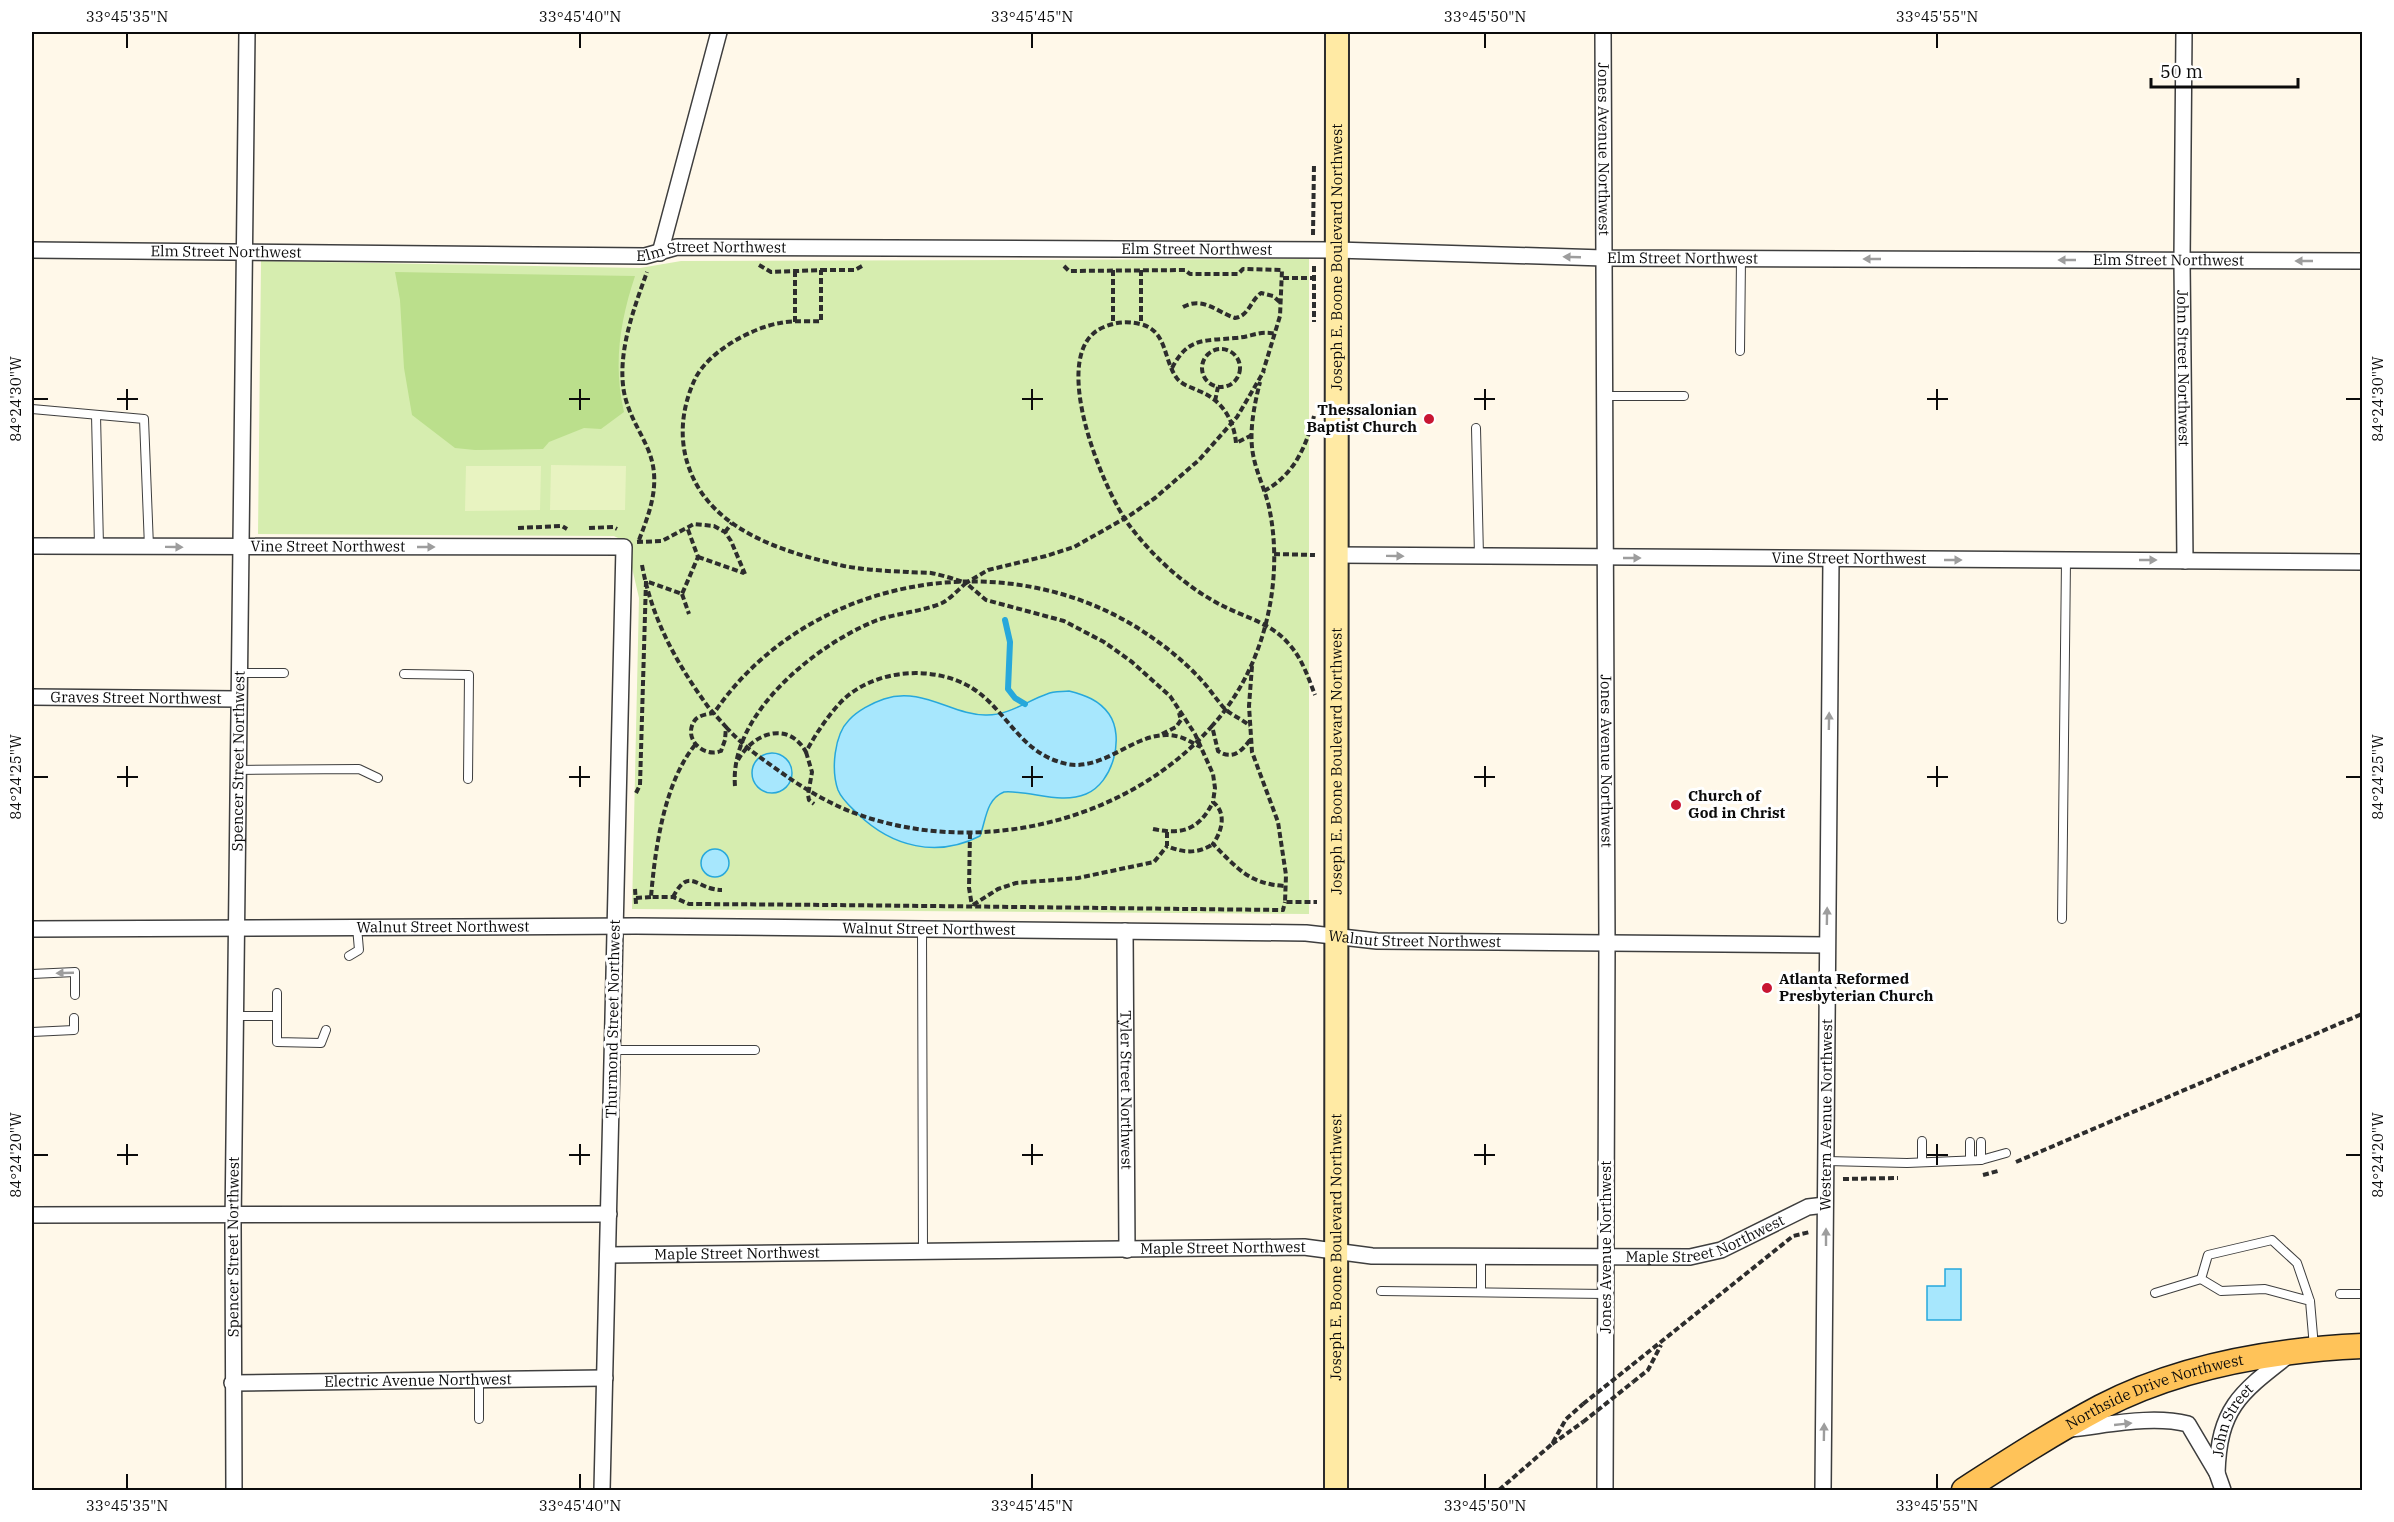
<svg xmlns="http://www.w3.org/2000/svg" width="2394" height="1522" font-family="'IBM Plex Serif',serif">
<rect width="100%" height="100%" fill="#fff8e9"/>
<path fill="#d6edaf" d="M1309,259V914L632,909L639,598L626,542L614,536L258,534L261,261L640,268L681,261Z"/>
<path fill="#bbdf8c" d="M395,272L635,276C620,321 613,365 624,412L601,429L584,428L549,442L543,449L475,450L455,448L412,415L404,368L400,300Z"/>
<g fill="#e8f3c1">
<path d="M551,465L626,466L625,510H550Z"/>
<path d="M466,466H541L540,510L465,511Z"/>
</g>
<g fill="#a7e7fd" stroke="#27a8db" stroke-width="1.5">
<path d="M1069,691C1085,695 1099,700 1109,714C1125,737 1113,783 1086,794C1060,805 1031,790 1004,792C986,799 986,820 980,836C937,858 892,847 858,814C851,807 842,800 838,790C831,770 834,735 849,720C857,711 872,703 884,699C922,686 953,716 987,715C1009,715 1027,701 1047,694C1054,691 1062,692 1069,691Z"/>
<circle cx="772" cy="773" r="20"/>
<circle cx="715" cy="863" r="14"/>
<path d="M1945,1269H1961V1320H1927V1286H1945Z"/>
</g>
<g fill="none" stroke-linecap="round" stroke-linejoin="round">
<path stroke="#27a8db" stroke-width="6" d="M1005,620L1010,642L1008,689L1015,698L1025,704"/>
<defs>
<g id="service">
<path d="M1740,351L1741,258"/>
<path d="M1603,396H1684"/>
<path d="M32,409L144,419L149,547"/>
<path d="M96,415L99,546"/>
<path d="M1338,427H1371"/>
<path d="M1476,428L1479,556"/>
<path d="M239,673H284"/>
<path d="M404,674L469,675L468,779"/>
<path d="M238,770L359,769L378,778"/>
<path d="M2062,919L2066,560"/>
<path d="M922,929L923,1252"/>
<path d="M349,956L359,950L357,927"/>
<path d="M32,974L75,972V995"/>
<path d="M277,993V1042L321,1043L326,1030"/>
<path d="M235,1016H277"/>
<path d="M32,1032L74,1030V1018"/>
<path d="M612,1050H755"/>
<path d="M1970,1160V1142"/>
<path d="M1981,1160V1142"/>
<path d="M1827,1161L1907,1163L1981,1160L2006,1153"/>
<path d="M1922,1161V1141"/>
<path d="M1481,1257V1292"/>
<path d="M1381,1291L1606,1294"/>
<path d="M2155,1293L2201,1279"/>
<path d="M2340,1294H2362"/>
<path d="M2310,1301L2265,1289L2221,1291L2201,1279L2208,1255L2272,1240L2297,1263L2310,1301L2314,1347"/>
<path d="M479,1419V1380"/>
</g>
<g id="minor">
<path id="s1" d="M1603,32L1607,943L1605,1490"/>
<path id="s2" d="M2184,32L2182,261L2185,561"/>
<path id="s3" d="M32,250L645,256L677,247L1336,250L1604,258L2362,261"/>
<path d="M660,253L719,32"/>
<path id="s4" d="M32,546L624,547L602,1490"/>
<path id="s5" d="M1336,555L2362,562"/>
<path id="s6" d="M32,697L238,699"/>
<path id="s7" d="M32,929L636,926L1306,933L1377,941L1827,945"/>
<path id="s8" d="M1125,931L1127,1250"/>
<path d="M32,1215L609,1214"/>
<path id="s9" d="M608,1255L1304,1247L1372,1256L1690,1257L1721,1250L1808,1207L1825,1205"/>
<path id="s10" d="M232,1383L605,1378"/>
<path d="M2070,1429C2109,1425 2151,1415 2188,1424L2217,1473L2223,1490"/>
<path id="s11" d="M2217,1473C2219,1408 2240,1393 2289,1355"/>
<path id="s12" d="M234,1490L233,1226L247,32"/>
<path id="s13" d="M1823,1490L1831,559"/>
</g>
<g id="secondary">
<path id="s14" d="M1336,1490L1337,32"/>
</g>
<g id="primary">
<path id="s15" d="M1964,1490C2009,1461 2054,1432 2101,1407C2180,1366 2275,1350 2362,1346"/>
</g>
</defs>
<use href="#service" stroke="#3e3e3e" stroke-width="10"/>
<use href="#minor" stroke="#3e3e3e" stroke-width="18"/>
<use href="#secondary" stroke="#2d2d2d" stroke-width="26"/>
<use href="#primary" stroke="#1c1c1c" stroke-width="27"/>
<g stroke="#2d2d2d" stroke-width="4" stroke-dasharray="6 3" stroke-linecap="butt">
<path d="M1313,235L1314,164"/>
<path d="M759,265L771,272L821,270V321C808,322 793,320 780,323C751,328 708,352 695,379C681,409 678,442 691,473C715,532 786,553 844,566C865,570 887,571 908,572C915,573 923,572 931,573C942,575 954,579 966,583L988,570L1046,556L1074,547L1129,516L1155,498L1199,460L1237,417L1264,371"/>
<path d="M1064,266L1069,271L1185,270L1190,274H1238L1243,269L1282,270L1280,316L1263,372"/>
<path d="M1314,266V322"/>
<path d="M821,270H855L864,265"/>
<path d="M1113,270V324"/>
<path d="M1141,270V324"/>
<path d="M795,271V322"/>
<path d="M1283,278H1314"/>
<path d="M1183,307C1203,296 1217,312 1235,318C1249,316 1250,301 1261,293L1273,296L1281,303"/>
<circle cx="1221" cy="368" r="19"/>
<path d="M1172,368C1188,337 1204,341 1235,338C1252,337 1259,330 1276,334"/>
<path d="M1215,401L1218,387"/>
<path d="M1252,435L1236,443C1234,420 1222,400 1199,391C1191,387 1181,385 1176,377C1163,358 1167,330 1140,324C1127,321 1116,322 1104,327C1045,350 1103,490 1129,525C1153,557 1186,587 1221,605C1244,617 1271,623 1288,643C1302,658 1308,677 1315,695"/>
<path d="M1264,491C1294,475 1306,447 1314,416"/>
<path d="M518,528L562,526L567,529"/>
<path d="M589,528L613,527L617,529"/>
<path d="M725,532L732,523"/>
<path d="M639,540C651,509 662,480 647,447C639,429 628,413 624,392C617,353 634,308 647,272"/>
<path d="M637,542L662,541L694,524L714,526L725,532L731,541L745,574"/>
<path d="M1274,554L1315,555"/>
<path d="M698,557L744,573"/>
<path d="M642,565C652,620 677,664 709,708L726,727L725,740L721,751C703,758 682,738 695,720C699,715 708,714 714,713C803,582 989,544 1126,621C1154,637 1183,659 1204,683C1211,691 1217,700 1224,708C1231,715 1242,719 1250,726"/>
<path d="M682,594L689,614"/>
<path d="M1252,666L1249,706L1252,752L1278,822L1286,875L1285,902H1317"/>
<path d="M1162,734L1176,727L1181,720L1179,713"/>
<path d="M1250,740C1241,752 1232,760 1218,751L1212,726C1263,670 1284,585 1270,512C1267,494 1258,477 1254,459C1248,435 1254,406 1260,382"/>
<path d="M695,745C664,783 655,849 651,897H673L689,904C887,905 1085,908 1283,910L1285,902"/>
<path d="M806,752L812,772L808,795L809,800L814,804"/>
<path d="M738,760C753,733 788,720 806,752C815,735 827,717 840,703C872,669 933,664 972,688C1008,711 1020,754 1067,764C1108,772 1139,725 1180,737C1187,739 1194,744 1201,747"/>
<path d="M735,786C729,714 816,645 875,621C896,613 921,612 942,603C950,599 959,589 966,583L986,600L1064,621L1104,642L1132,662L1170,696L1195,734L1213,774L1215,788L1213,802C1227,813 1222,831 1213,844C1237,868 1249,884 1285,886"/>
<path d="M636,793L640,785L646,581L682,594L698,557L687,527"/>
<path d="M1153,829C1182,835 1199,830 1213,802"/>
<path d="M1167,832V846C1183,853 1198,854 1213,844"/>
<path d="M970,833L969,888L972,906"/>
<path d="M635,889L636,904"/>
<path d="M673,897C690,865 696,890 722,890"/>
<path d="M636,898L651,897"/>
<path d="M973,905L998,889L1016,883L1078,878L1154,862L1167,846"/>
<path d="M2016,1162L2362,1014"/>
<path d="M1983,1175L1998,1171"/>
<path d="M1843,1179L1898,1178"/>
<path d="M1632,1365L1793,1236L1810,1232"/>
<path d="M1633,1382L1648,1370L1661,1345"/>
<path d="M1552,1444L1583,1422"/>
<path d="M1499,1490L1552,1444L1566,1419L1583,1404"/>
</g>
<use href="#service" stroke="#fff" stroke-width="8"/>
<use href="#minor" stroke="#fff" stroke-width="15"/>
<use href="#secondary" stroke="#ffeaa4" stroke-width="22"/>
<use href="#primary" stroke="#ffc359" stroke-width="24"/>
<g stroke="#2d2d2d" stroke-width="4" stroke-dasharray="6 3" stroke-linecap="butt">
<path d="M726,727C743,746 762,759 782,773C803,788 825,801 849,811C971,859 1125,825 1212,726"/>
<path d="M1583,1404L1632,1365"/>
<path d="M1583,1422L1633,1382"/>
</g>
</g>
<defs><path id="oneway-solid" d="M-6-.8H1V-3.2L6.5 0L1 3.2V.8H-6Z" transform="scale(1.5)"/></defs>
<g fill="#9d9d9d">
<use href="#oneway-solid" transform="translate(1572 257) rotate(-178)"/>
<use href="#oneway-solid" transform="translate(1872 259) rotate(-180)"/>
<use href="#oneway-solid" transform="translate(2067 260) rotate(-180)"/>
<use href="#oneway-solid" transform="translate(2304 261) rotate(-180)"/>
<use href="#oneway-solid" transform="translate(174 547) rotate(1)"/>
<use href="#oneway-solid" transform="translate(426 547)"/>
<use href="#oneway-solid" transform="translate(1395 556) rotate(1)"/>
<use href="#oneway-solid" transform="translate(1632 558)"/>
<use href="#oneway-solid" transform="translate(1953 560)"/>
<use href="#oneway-solid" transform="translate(2148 560)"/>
<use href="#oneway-solid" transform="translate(1829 721) rotate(-89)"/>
<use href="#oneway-solid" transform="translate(1827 916) rotate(-89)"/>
<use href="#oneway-solid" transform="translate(65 973) rotate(178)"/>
<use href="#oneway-solid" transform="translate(1826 1237) rotate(-90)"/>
<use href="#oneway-solid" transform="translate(2123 1424) rotate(-6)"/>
<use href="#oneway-solid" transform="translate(1824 1432) rotate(-89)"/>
</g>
<path fill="none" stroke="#0b0b0b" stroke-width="2" d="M127,33V48M580,33V48M1032,33V48M1485,33V48M1937,33V48M127,389V410M580,389V410M1032,389V410M1485,389V410M1937,389V410M33,399H48M117,399H138M569,399H590M1022,399H1043M1474,399H1495M1927,399H1948M2346,399H2361M127,766V787M580,766V787M1032,766V787M1485,766V787M1937,766V787M33,777H48M117,777H138M569,777H590M1022,777H1043M1474,777H1495M1927,777H1948M2346,777H2361M127,1144V1165M580,1144V1165M1032,1144V1165M1485,1144V1165M1937,1144V1165M33,1155H48M117,1155H138M569,1155H590M1022,1155H1043M1474,1155H1495M1927,1155H1948M2346,1155H2361M127,1474V1489M580,1474V1489M1032,1474V1489M1485,1474V1489M1937,1474V1489"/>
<g fill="#c81633" stroke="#fff" stroke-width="2">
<circle cx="1429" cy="419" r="6"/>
<circle cx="1676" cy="805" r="6"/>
<circle cx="1767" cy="988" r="6"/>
</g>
<g text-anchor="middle" stroke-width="6" stroke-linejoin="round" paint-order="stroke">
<g font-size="15" fill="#0b0b0b" stroke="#fff">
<text dy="5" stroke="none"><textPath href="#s1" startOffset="117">Jones Avenue Northwest</textPath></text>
<text dy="5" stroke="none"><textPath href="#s3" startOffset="1166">Elm Street Northwest</textPath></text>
<text dy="5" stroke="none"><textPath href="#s3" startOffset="194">Elm Street Northwest</textPath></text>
<text dy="5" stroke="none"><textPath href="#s3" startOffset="680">Elm Street Northwest</textPath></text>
<text dy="5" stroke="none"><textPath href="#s14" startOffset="1233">Joseph E. Boone Boulevard Northwest</textPath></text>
<text dy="5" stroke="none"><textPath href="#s3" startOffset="1652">Elm Street Northwest</textPath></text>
<text dy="5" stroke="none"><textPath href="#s3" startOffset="2138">Elm Street Northwest</textPath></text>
<text dy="5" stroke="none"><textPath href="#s2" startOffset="336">John Street Northwest</textPath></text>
<text dy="5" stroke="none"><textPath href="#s4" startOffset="296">Vine Street Northwest</textPath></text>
<text dy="5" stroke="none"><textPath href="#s5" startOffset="513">Vine Street Northwest</textPath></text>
<text dy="5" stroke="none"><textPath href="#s6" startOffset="104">Graves Street Northwest</textPath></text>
<text dy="5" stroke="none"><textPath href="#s12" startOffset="729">Spencer Street Northwest</textPath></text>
<text dy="5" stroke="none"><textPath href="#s14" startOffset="729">Joseph E. Boone Boulevard Northwest</textPath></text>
<text dy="5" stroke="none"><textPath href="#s1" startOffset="729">Jones Avenue Northwest</textPath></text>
<text dy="5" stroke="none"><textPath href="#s7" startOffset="411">Walnut Street Northwest</textPath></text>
<text dy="5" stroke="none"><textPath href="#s7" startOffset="897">Walnut Street Northwest</textPath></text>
<text dy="5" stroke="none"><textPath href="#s7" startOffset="1383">Walnut Street Northwest</textPath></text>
<text transform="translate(613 1019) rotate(-89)" y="5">Thurmond Street Northwest</text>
<text dy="5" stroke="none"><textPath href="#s8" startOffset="159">Tyler Street Northwest</textPath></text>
<text dy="5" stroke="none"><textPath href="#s13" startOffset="375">Western Avenue Northwest</textPath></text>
<text dy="5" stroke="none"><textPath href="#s9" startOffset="1101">Maple Street Northwest</textPath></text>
<text dy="5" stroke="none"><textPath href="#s12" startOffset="243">Spencer Street Northwest</textPath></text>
<text dy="5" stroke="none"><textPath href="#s14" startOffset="243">Joseph E. Boone Boulevard Northwest</textPath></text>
<text transform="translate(1606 1247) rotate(-90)" y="5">Jones Avenue Northwest</text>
<text dy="5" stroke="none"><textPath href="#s9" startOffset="615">Maple Street Northwest</textPath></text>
<text dy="5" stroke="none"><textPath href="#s9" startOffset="129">Maple Street Northwest</textPath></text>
<text dy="5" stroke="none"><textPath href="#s10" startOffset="186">Electric Avenue Northwest</textPath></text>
<text dy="5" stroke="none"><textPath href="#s15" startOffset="216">Northside Drive Northwest</textPath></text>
<text dy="5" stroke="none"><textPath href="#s11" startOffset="56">John Street</textPath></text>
</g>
<g font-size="15" font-weight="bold" fill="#0b0b0b" stroke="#fff" text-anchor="start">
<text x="1417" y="415" text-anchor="end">Thessalonian<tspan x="1417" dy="17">Baptist Church</tspan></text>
<text x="1688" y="801">Church of<tspan x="1688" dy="17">God in Christ</tspan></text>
<text x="1779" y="984">Atlanta Reformed<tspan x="1779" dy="17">Presbyterian Church</tspan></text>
</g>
</g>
<rect width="2394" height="1522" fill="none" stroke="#ffffff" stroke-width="66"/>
<path d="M2151 78v9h147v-9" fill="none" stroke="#0b0b0b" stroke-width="3"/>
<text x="2160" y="78" font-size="18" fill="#0b0b0b" stroke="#ffffff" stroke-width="4.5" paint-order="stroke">50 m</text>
<rect x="33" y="33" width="2328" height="1456" fill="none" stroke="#0b0b0b" stroke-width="2"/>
<g font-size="15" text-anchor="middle" fill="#0b0b0b">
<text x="127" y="22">33°45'35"N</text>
<text x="580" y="22">33°45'40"N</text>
<text x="1032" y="22">33°45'45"N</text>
<text x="1485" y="22">33°45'50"N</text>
<text x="1937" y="22">33°45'55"N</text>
<text transform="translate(2378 399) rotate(-90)" y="5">84°24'30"W</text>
<text transform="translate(16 399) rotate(-90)" y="5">84°24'30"W</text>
<text transform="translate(2378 777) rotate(-90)" y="5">84°24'25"W</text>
<text transform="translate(16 777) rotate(-90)" y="5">84°24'25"W</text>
<text transform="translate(2378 1155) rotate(-90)" y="5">84°24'20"W</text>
<text transform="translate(16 1155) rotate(-90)" y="5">84°24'20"W</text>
<text x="127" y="1511">33°45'35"N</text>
<text x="580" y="1511">33°45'40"N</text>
<text x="1032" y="1511">33°45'45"N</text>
<text x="1485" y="1511">33°45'50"N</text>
<text x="1937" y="1511">33°45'55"N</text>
</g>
</svg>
